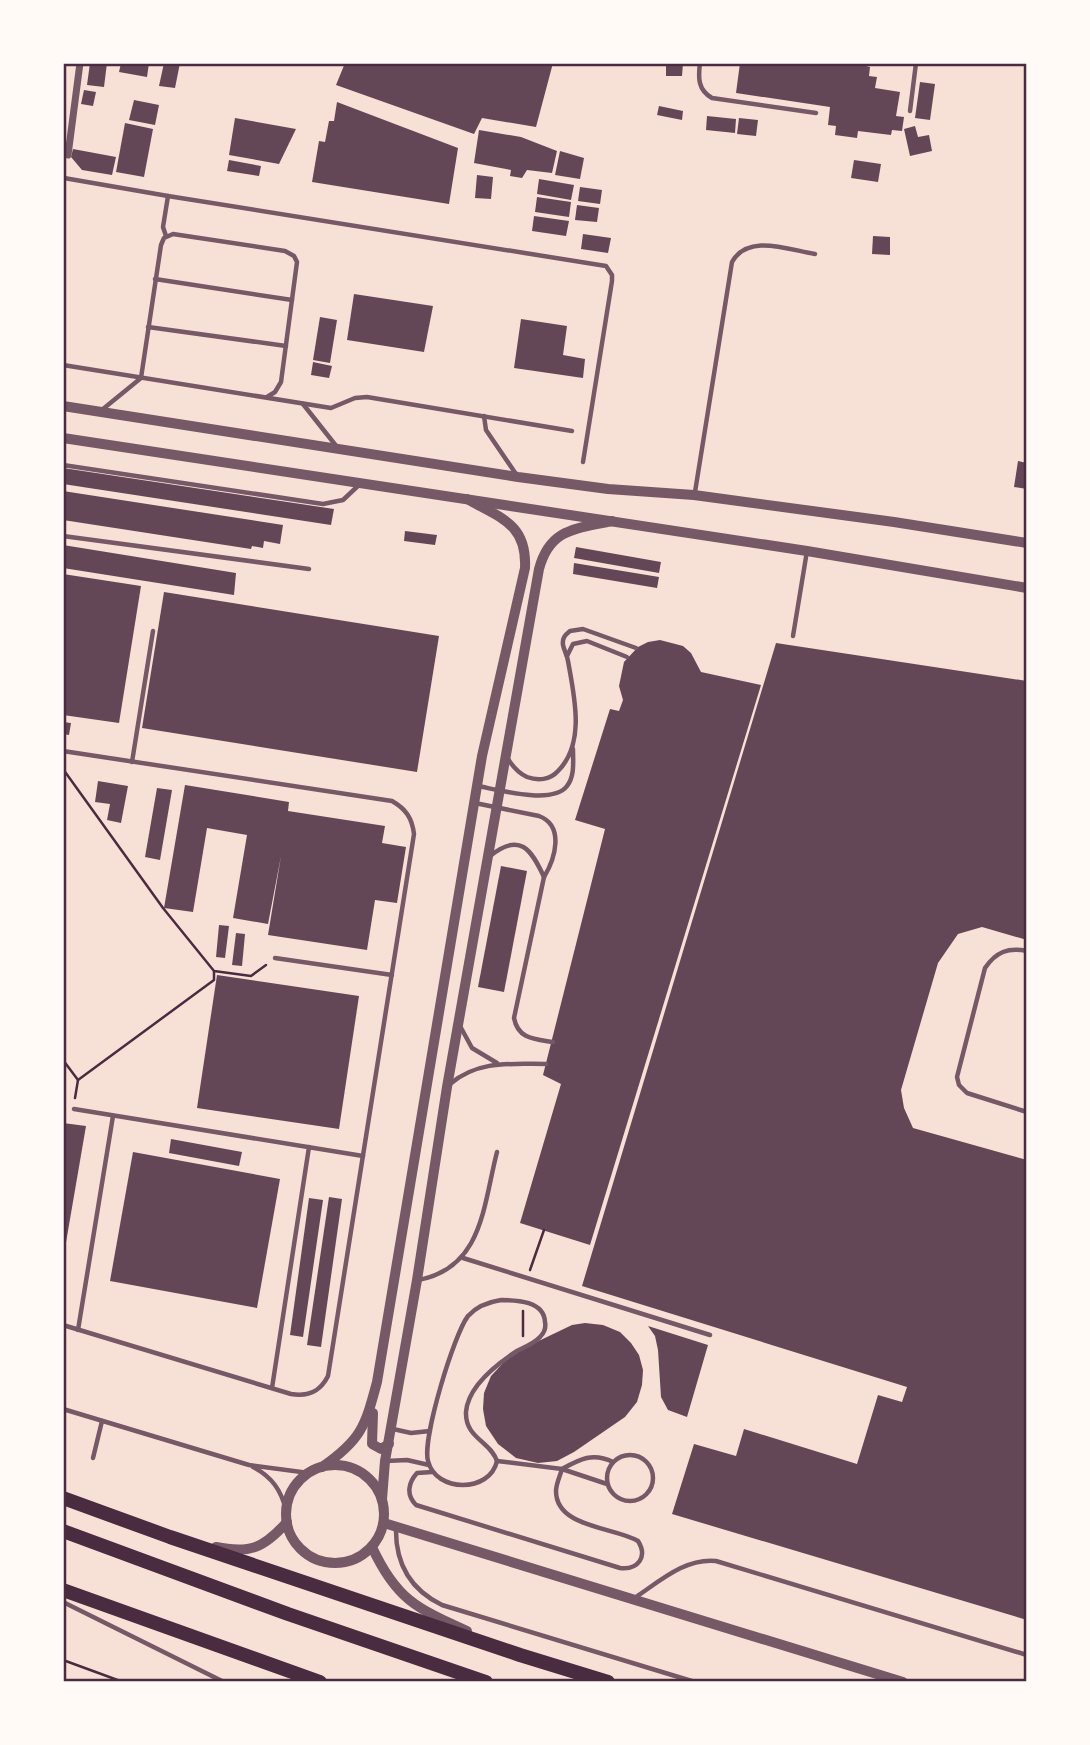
<svg xmlns="http://www.w3.org/2000/svg" width="1090" height="1745" font-family="'PT Sans',sans-serif">
<rect width="100%" height="100%" fill="#f7e1d7"/>
<g fill="#644757">
<path d="M90,63H107L104,87L87,85Z"/>
<path d="M121,63H149L147,77L119,72Z"/>
<path d="M164,63H180L175,88L159,86Z"/>
<path d="M345,63H553L536,127L482,118L474,134L336,85Z"/>
<path d="M666,63H683L682,76H666Z"/>
<path d="M740,63H854L870,67L869,76L877,77L875,88L900,92L896,116L904,117L902,131L892,130L891,135L858,131L857,138L835,135L836,126L828,125L830,107L736,93Z"/>
<path d="M920,82L935,84L930,120L915,118Z"/>
<path d="M84,90L96,92L93,106L81,104Z"/>
<path d="M134,100L159,105L155,125L129,120Z"/>
<path d="M337,102L458,148L449,204L312,182L319,141L325,142L329,121H334Z"/>
<path d="M659,106L683,111L682,120L657,115Z"/>
<path d="M707,116L736,119L735,133L706,130Z"/>
<path d="M235,118L296,129L279,164L229,155Z"/>
<path d="M739,118L758,120L756,136L737,134Z"/>
<path d="M125,123L153,129L144,177L116,172Z"/>
<path d="M915,126L918,137L929,135L932,151L910,156L904,129Z"/>
<path d="M479,130L521,137L557,151L552,173L527,170L522,178L510,176L511,170L474,163Z"/>
<path d="M73,149L116,157L112,175L82,170L71,157Z"/>
<path d="M560,151L584,158L580,179L555,175Z"/>
<path d="M229,160L261,166L259,176L227,171Z"/>
<path d="M854,160L881,164L878,182L851,178Z"/>
<path d="M477,175L493,177L491,199L475,198Z"/>
<path d="M539,179L574,185L571,200L537,194Z"/>
<path d="M580,187L602,190L600,204L578,201Z"/>
<path d="M537,197L571,202L569,217L535,212Z"/>
<path d="M577,205L599,208L597,222L575,220Z"/>
<path d="M534,216L569,221L566,236L532,231Z"/>
<path d="M583,234L611,238L608,253L581,249Z"/>
<path d="M873,236L890,237V255L872,254Z"/>
<path d="M354,294L433,306L424,352L347,340Z"/>
<path d="M320,317L337,320L330,363L313,360Z"/>
<path d="M521,319L567,326L563,355L585,359L583,378L514,368Z"/>
<path d="M313,362L332,366L329,378L311,375Z"/>
<path d="M1018,461L1027,463V489L1014,487Z"/>
<path d="M63,468L334,509L331,525L63,484Z"/>
<path d="M63,491L283,525L280,544L264,541L263,548L252,546L251,549L63,520Z"/>
<path d="M405,531L437,535L435,545L404,541Z"/>
<path d="M63,545L236,573L234,595L63,568Z"/>
<path d="M576,547L661,562L659,573L574,558Z"/>
<path d="M574,563L659,577L657,588L573,574Z"/>
<path d="M63,574L141,586L119,723L63,715Z"/>
<path d="M164,592L439,636L417,772L142,728Z"/>
<path d="M660,640L683,646L691,653L701,672L761,685L590,1245L520,1223L561,1084L543,1075L605,829L575,820L610,709L619,711L623,700L619,686L624,662L638,647L648,642Z"/>
<path d="M776,643L1027,681V940L982,927L958,934L938,963L901,1090L904,1108L913,1128L1027,1160V1620L672,1514L694,1444L736,1456L744,1429L857,1464L878,1395L902,1402L907,1387L582,1286Z"/>
<path d="M63,722L71,723L69,735L63,734Z"/>
<path d="M98,781L128,786L121,823L107,820L110,804L95,802Z"/>
<path d="M185,785L289,802L288,811L385,826L382,843L406,847L397,903L375,900L367,950L268,935L281,856L268,924L233,918L247,835L207,828L193,912L164,908Z"/>
<path d="M157,788L172,790L160,860L145,857Z"/>
<path d="M501,866L527,871L504,992L478,987Z"/>
<path d="M219,925L229,926L225,958L216,957Z"/>
<path d="M236,933L245,934L242,966L232,965Z"/>
<path d="M217,975L359,996L339,1129L197,1108Z"/>
<path d="M63,1123L86,1126L64,1254H63Z"/>
<path d="M171,1139L242,1152L239,1166L169,1153Z"/>
<path d="M133,1152L280,1179L257,1308L110,1281Z"/>
<path d="M329,1197L342,1199L321,1347L307,1345Z"/>
<path d="M309,1198L323,1200L303,1337L290,1335Z"/>
<path d="M585,1323L603,1325L620,1332L631,1343L639,1355L643,1370L642,1385L637,1402L625,1417L574,1452L557,1461L538,1463L516,1458L498,1444L486,1426L483,1409L484,1393L491,1376L505,1361L524,1348L572,1325Z"/>
<path d="M648,1326L708,1345L687,1417L668,1410L661,1397L658,1350L655,1336Z"/>
</g>
<g fill="none" stroke-linecap="round" stroke-linejoin="round">
<g stroke="#4a2c40" stroke-width="2.5">
<path d="M63,769L163,908L214,971L251,976L266,965"/>
<path d="M63,1060L78,1080"/>
<path d="M75,1098L78,1080L214,980V971"/>
<path d="M530,1270L544,1230"/>
<path d="M523,1311V1336"/>
<path d="M63,1660L123,1682"/>
</g>
<g stroke="#755966" stroke-width="4.5">
<path d="M700,63C698,78 698,90 712,98L816,113"/>
<path d="M910,111L916,63"/>
<path d="M64,178L168,196L606,266L612,275V281L583,462"/>
<path d="M166,236L163,227L168,196"/>
<path d="M155,279L292,300"/>
<path d="M148,327L286,346"/>
<path d="M63,365L331,408L355,398L367,397L572,431"/>
<path d="M303,404L337,447"/>
<path d="M103,409L141,378L161,245L164,238L173,234L285,251L294,256L297,262L281,382L275,392L267,397"/>
<path d="M484,416L486,430L516,474"/>
<path d="M63,465L323,504L343,500L360,484"/>
<path d="M695,492L732,262C748,233 789,250 815,254"/>
<path d="M63,536L309,569"/>
<path d="M793,636L807,551"/>
<path d="M567,656L573,644L587,641L627,657"/>
<path d="M63,751L392,801C406,809 412,818 414,834L328,1376C320,1392 308,1397 291,1394L63,1325"/>
<path d="M508,759C513,767 518,773 527,777C538,781 550,780 558,771C586,743 574,695 568,661C567,655 564,650 563,645C562,638 565,635 570,631L583,629L636,648"/>
<path d="M132,762L153,631"/>
<path d="M478,786C499,790 553,805 567,786C575,776 573,761 573,749"/>
<path d="M475,803L539,816C565,826 555,859 544,877L514,1018C518,1039 534,1039 553,1042"/>
<path d="M490,856C520,832 531,849 544,877"/>
<path d="M1027,951C1008,947 996,952 985,968L957,1077L959,1085L967,1093L1027,1112"/>
<path d="M275,958L392,975"/>
<path d="M460,1026L472,1048L497,1063"/>
<path d="M450,1084C478,1060 511,1064 546,1064"/>
<path d="M74,1109L363,1156"/>
<path d="M463,1258L710,1335"/>
<path d="M418,1280C483,1268 483,1206 497,1152"/>
<path d="M501,1300C517,1300 544,1301 545,1322C546,1327 544,1333 540,1337C535,1343 525,1347 517,1351C497,1364 468,1386 466,1412C465,1438 490,1441 497,1461C490,1493 436,1493 428,1461C422,1439 454,1334 468,1316C477,1306 488,1302 501,1300Z"/>
<path d="M78,1330L113,1116"/>
<path d="M272,1388L309,1147"/>
<path d="M63,1409L249,1465L309,1473"/>
<path d="M393,1429L411,1433L430,1431"/>
<circle cx="630" cy="1478" r="23"/>
<path d="M93,1458L102,1421"/>
<path d="M386,1461L407,1460L429,1465"/>
<path d="M497,1461L562,1469L607,1484"/>
<path d="M253,1467C272,1477 281,1490 286,1510"/>
<path d="M432,1472L417,1473C408,1483 406,1495 416,1505L620,1568C638,1570 648,1557 638,1541C615,1527 556,1528 556,1491C556,1484 560,1476 562,1469C580,1459 593,1452 613,1462"/>
<path d="M396,1527C395,1563 409,1589 442,1605L695,1682"/>
<path d="M636,1597C660,1581 685,1558 716,1561L1027,1655"/>
<path d="M63,1602L224,1682"/>
</g>
<path stroke="#755966" stroke-width="7" d="M68,155L80,63"/>
<g stroke="#755966" stroke-width="10">
<path d="M63,406L518,477L608,489L694,495L894,522L1027,543"/>
<path d="M63,438L807,551L1027,588"/>
<path d="M373,1413L372,1444L381,1449L389,1444"/>
<circle cx="335" cy="1514" r="49"/>
<path d="M322,1467C361,1440 365,1427 377,1382L482,756L525,568C527,524 501,518 467,499"/>
<path d="M382,1499L385,1461L417,1280L447,1087L539,569C550,528 576,529 612,521"/>
<path d="M384,1523L903,1682"/>
<path d="M216,1547C250,1554 264,1548 287,1522"/>
<path d="M372,1547C396,1599 416,1608 467,1631"/>
</g>
<path stroke="#4a2c40" stroke-width="14" d="M63,1498L170,1537L520,1655L608,1682"/>
<g stroke="#4a2c40" stroke-width="14">
<path d="M63,1531L288,1614L486,1682"/>
<path d="M63,1590L320,1682"/>
</g>
</g>
<rect width="1090" height="1745" fill="none" stroke="#fffaf5" stroke-width="130"/>
<rect x="65" y="65" width="960" height="1615" fill="none" stroke="#4a2c40" stroke-width="2.5"/>
</svg>
